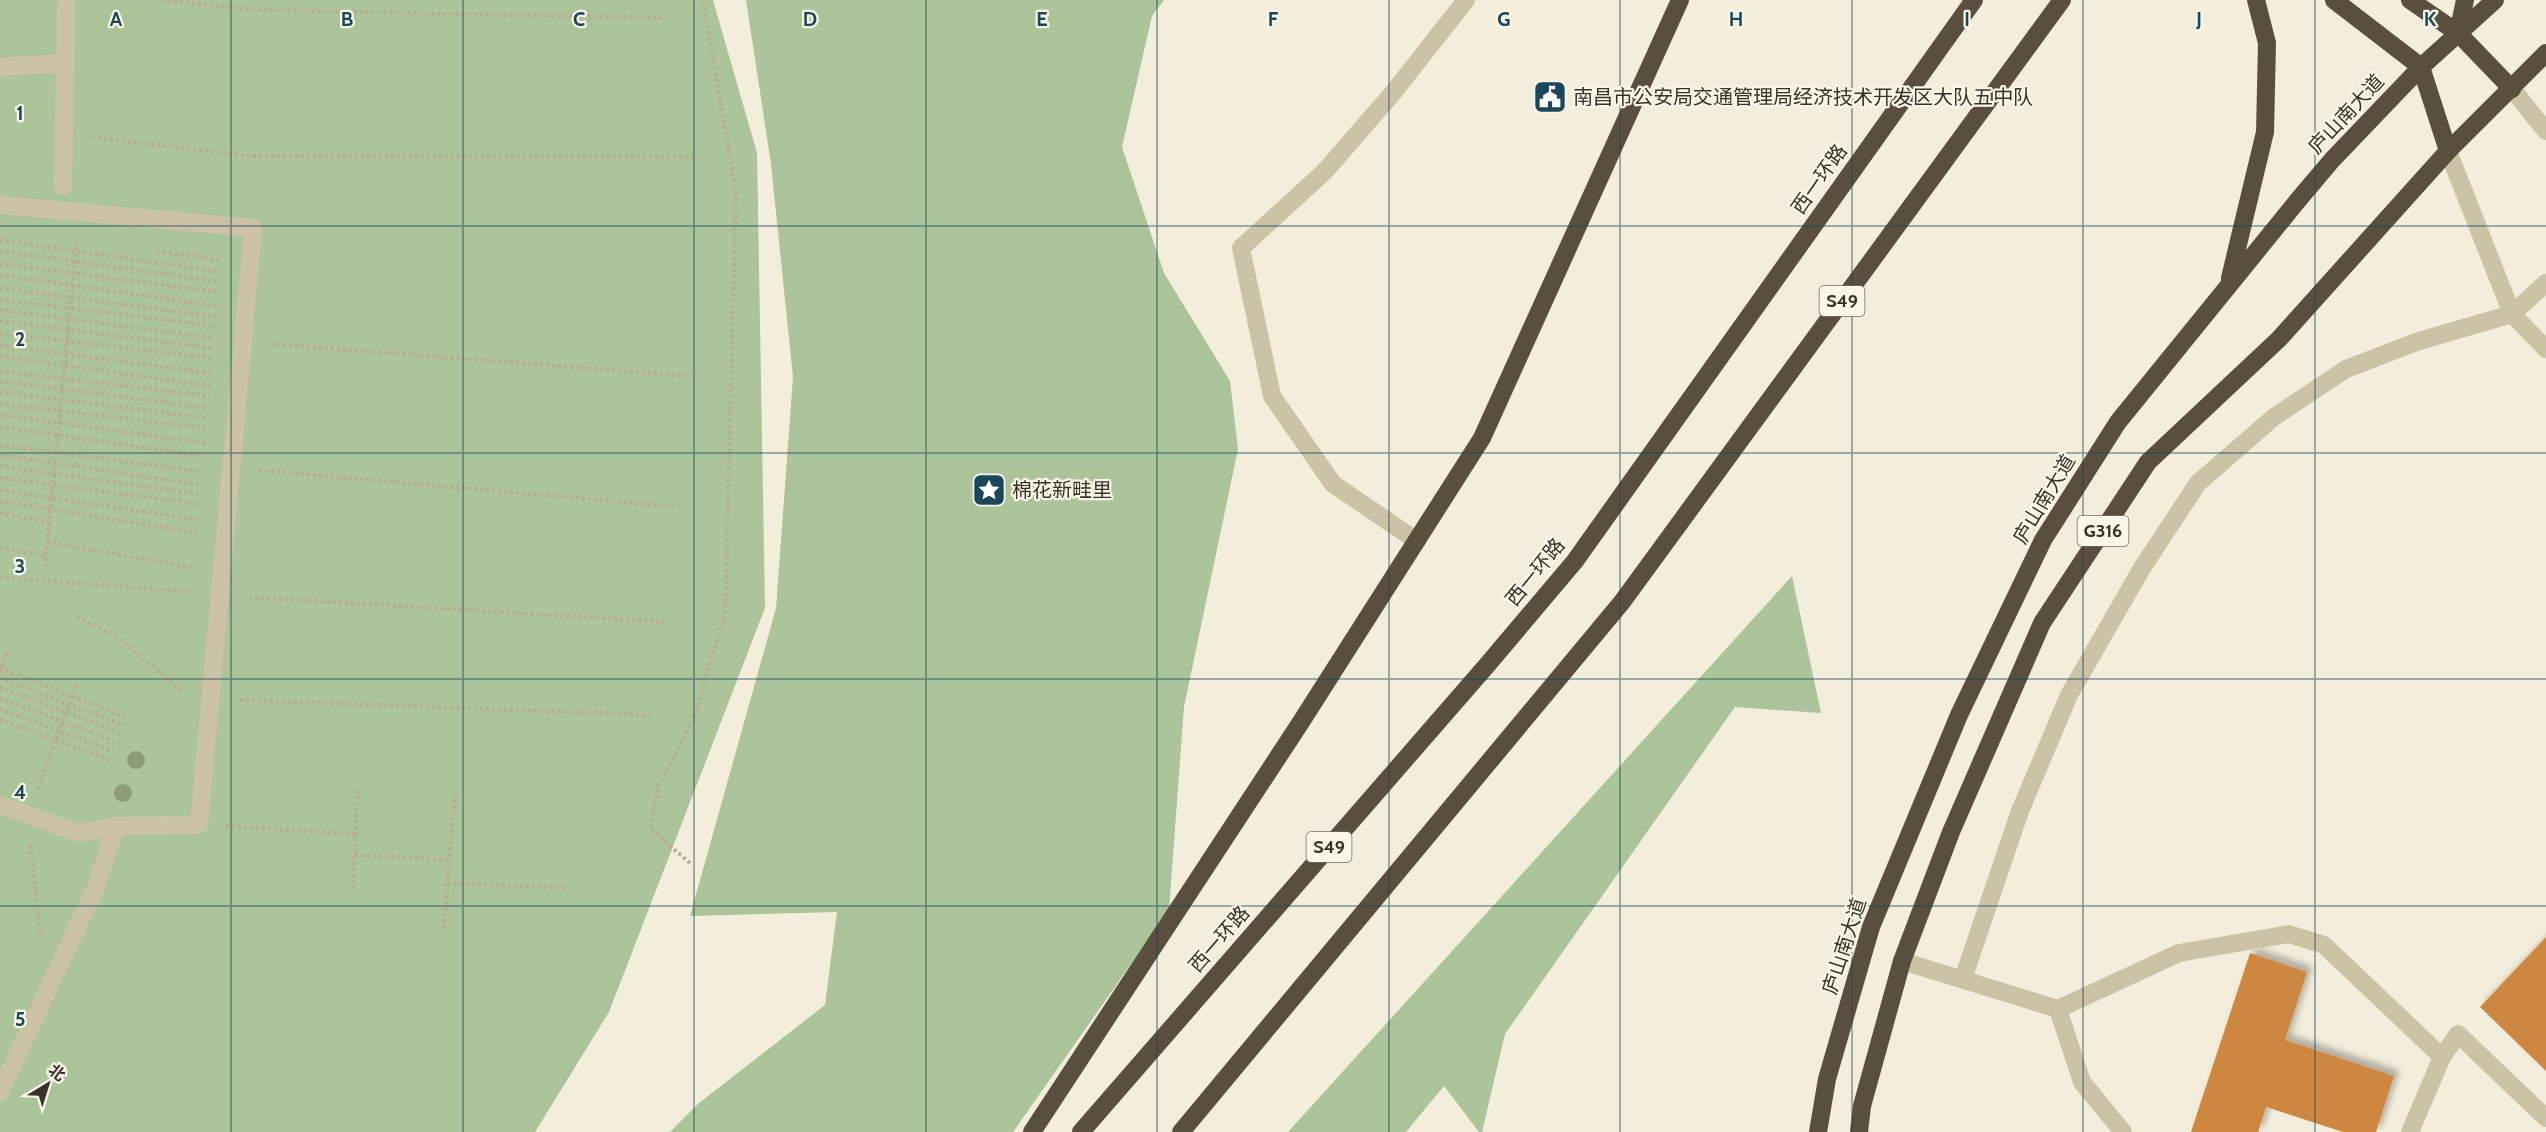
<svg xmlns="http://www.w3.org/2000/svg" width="2546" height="1132" font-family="Cabin,'Noto Sans SC',sans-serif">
<defs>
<filter id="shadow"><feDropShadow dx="5.5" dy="-5.5" stdDeviation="3" flood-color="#0004"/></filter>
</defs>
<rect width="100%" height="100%" fill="#f3eedb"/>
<g fill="#abc49a">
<path d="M0,0H713L757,153L765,608L609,1012L535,1132H0Z"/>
<path d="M746,0H1164L1152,16L1122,147L1164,273L1230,381L1238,449L1184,707L1169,910L1013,1132H670L699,1103L825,1005L837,912L690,916L776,608L793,377L771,164Z"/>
<path d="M1792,576L1821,713L1735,707L1505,1034L1482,1132H1479L1444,1086L1406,1132H1288Z"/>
</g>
<g fill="#cd8740" filter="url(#shadow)">
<path d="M2546,937V1071L2480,1007Z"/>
<path d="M2250,953L2307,972L2285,1040L2394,1076L2376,1132H2343L2266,1107L2258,1132H2191Z"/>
</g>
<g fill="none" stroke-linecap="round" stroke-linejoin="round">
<g stroke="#b8ac91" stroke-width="4" stroke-dasharray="3 3" stroke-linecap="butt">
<path d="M162,0L257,10L667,18"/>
<path d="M92,137L250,156L698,157"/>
<path d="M0,240L221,272"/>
<path d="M0,251L216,281"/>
<path d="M157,251L221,260"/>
<path d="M0,264L220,292"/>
<path d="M0,275L217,306"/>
<path d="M0,288L216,317"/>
<path d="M0,300L217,326"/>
<path d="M0,310L214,338"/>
<path d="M0,321L212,348"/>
<path d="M0,333L213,358"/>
<path d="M271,344L691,376"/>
<path d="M0,345L211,373"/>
<path d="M0,356L210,386"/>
<path d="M0,371L210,396"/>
<path d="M0,381L208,408"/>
<path d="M0,392L207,418"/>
<path d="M0,404L207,428"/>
<path d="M0,415L207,443"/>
<path d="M0,427L204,456"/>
<path d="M0,445L203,472"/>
<path d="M0,455L201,485"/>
<path d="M0,466L198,494"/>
<path d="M259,470L679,507"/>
<path d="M0,478L200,504"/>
<path d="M0,490L199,520"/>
<path d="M0,501L198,533"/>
<path d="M0,513L49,522"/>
<path d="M47,542L194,568"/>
<path d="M0,548L46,556"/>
<path d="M45,567L77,240"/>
<path d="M0,577L191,592"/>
<path d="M249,597L667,622"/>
<path d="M77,617L118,638L183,692"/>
<path d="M0,668L128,718"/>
<path d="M0,672L7,652"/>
<path d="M0,678L125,726"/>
<path d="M0,687L123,734"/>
<path d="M0,698L119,743"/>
<path d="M240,700L652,715"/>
<path d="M0,709L114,752"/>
<path d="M0,719L112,761"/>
<path d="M38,789L77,682"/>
<path d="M226,826L356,834"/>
<path d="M31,845L40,937"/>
<path d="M355,855L449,860"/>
<path d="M690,863L650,829L658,786L693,721L725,614L736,193L703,0"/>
<path d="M448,883L568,888"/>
<path d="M353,889L358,788"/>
<path d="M444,928L455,793"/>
</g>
<g stroke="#ccc2a6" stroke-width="18">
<path d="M0,67L65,63"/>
<path d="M2512,89L2546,131"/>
<path d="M2448,151L2512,314L2546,349"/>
<path d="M63,186L66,0"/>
<path d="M0,205L253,228L199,825L116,826L79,833L0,805"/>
<path d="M1417,541L1333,484L1272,396L1241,248L1325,171L1392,94L1466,0"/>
<path d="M1902,961L2058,1009L2082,1082L2123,1132"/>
<path d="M1963,979L2020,811L2069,695L2142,568L2198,483L2274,417L2346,369L2419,341L2512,314L2546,283"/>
<path d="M2058,1009L2179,953L2289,934L2324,945L2442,1057"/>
<path d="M0,1092L95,889L116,826"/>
<path d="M2410,1132L2442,1057L2458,1034L2546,1118"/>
</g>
<g stroke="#5a4e3e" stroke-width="18">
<path d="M2334,0L2421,67L2448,151"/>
<path d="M2410,0L2458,33L2512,89"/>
<path d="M2458,33L2465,0"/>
<path d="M2230,278L2265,132L2267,43L2256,0"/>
<path d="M1032,1132L1301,722L1482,438L1680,0"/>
<path d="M1081,1132L1488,664L1575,561L1974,0"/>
<path d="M1181,1132L1622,602L2062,0"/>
<path d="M1818,1132L1827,1079L1871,927L1959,715L2043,540L2118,422L2299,199L2332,160L2421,67L2495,0"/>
<path d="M1859,1132L1862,1106L1902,961L1951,832L2042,623L2148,462L2279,339L2448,151L2546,53"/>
</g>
</g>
<g fill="#8e9c7a">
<circle cx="136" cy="760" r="9"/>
<circle cx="123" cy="793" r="9"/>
</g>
<path fill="none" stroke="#1a475c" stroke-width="1.5" stroke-opacity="0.55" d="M231,0V1132M463,0V1132M694,0V1132M926,0V1132M1157,0V1132M1389,0V1132M1620,0V1132M1852,0V1132M2083,0V1132M2315,0V1132M0,226H2546M0,453H2546M0,679H2546M0,906H2546"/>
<defs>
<symbol id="civic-square" viewBox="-11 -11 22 22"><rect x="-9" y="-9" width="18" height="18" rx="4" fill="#1a475c" stroke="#fbf7e8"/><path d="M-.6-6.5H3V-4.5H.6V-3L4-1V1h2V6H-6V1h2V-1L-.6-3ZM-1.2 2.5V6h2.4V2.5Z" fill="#fff"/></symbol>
<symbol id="sight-square" viewBox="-11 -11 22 22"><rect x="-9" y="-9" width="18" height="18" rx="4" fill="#1a475c" stroke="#fbf7e8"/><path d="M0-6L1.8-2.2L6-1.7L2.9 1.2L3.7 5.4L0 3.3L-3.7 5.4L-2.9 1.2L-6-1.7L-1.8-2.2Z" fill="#fff"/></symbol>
</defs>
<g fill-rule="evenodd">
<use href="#civic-square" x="1531" y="78" width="38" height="38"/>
<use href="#sight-square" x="970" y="471" width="38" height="38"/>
</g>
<g text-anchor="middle" stroke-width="4.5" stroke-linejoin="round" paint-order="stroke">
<g fill="#fbf7e8" stroke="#726c62" stroke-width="1.5">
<rect x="1819.5" y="286" width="45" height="30" rx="4.5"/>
<rect x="2077.5" y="516" width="51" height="30" rx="4.5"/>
<rect x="1306.5" y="832" width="45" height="30" rx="4.5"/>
</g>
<g font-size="18" font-weight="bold" fill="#383128">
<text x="1842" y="307">S49</text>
<text x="2103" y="537">G316</text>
<text x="1329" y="853">S49</text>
</g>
<g font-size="20" fill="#383128" stroke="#fbf7e8" text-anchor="start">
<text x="1573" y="104">南昌市公安局交通管理局经济技术开发区大队五中队</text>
<text x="1012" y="497">棉花新畦里</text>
</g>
<g font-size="20" fill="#383128" stroke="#fbf7e8">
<text transform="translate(2346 114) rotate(-47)" y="7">庐山南大道</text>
<text transform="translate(1819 179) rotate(-55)" y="7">西一环路</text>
<text transform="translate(2044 499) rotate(-59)" y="7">庐山南大道</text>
<text transform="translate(1535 572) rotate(-51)" y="7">西一环路</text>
<text transform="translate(1219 939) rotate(-49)" y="7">西一环路</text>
<text transform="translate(1844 946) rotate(-72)" y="7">庐山南大道</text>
</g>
</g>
<g font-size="20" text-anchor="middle" font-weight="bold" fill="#1a475c" stroke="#fbf7e8" stroke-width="4.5" stroke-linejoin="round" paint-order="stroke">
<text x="116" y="26">A</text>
<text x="347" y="26">B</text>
<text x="579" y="26">C</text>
<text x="810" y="26">D</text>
<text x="1042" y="26">E</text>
<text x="1273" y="26">F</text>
<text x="1504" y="26">G</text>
<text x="1736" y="26">H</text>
<text x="1967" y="26">I</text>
<text x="2199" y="26">J</text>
<text x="2430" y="26">K</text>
<text x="20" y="120">1</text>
<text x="20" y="346">2</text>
<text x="20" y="573">3</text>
<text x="20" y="799">4</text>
<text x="20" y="1026">5</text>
</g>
<g transform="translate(48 1084) rotate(38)" stroke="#fbf7e8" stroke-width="4.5" paint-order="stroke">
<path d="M0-4.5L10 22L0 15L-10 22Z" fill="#383128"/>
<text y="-9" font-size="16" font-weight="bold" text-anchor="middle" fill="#383128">北</text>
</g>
</svg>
